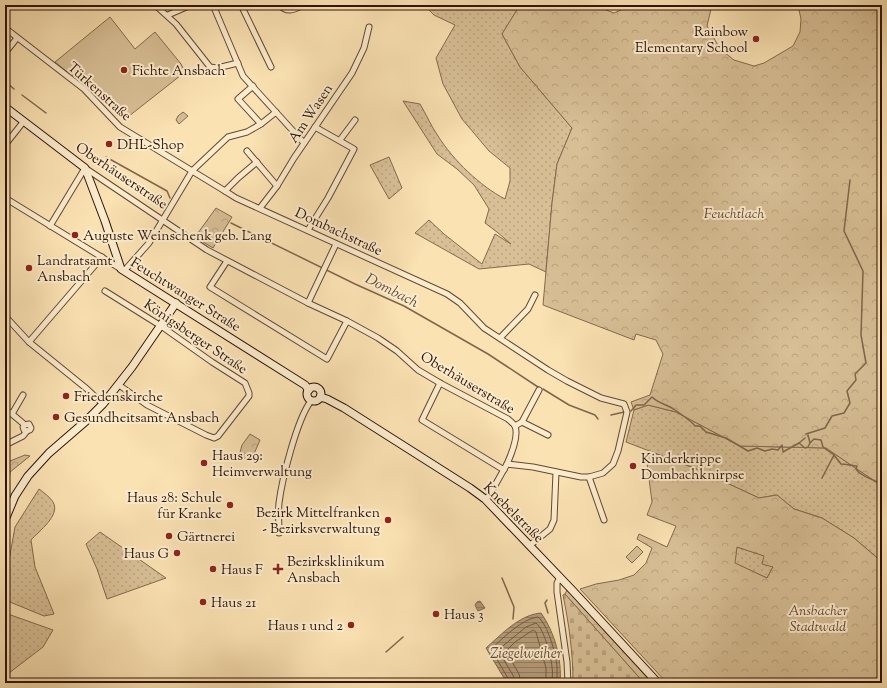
<svg xmlns="http://www.w3.org/2000/svg" width="887" height="688" font-family="'Sorts Mill Goudy',serif">
<defs>
<pattern id="grass-dots" width="8" height="8" patternUnits="userSpaceOnUse"><rect width="8" height="8" fill="#d8bf96"/><path d="M2 2h.1M6 6h.1" fill="none" stroke="#baa380" stroke-width="1.8" stroke-linecap="round"/></pattern>
<pattern id="forest-crowns" width="20" height="18" patternUnits="userSpaceOnUse"><rect width="20" height="18" fill="#d8bf96"/><path d="M2 6a3 3 0 1 1 6 0M12 15a3 3 0 1 1 6 0" fill="none" stroke="#baa380"/></pattern>
<pattern id="cemetery-stones" width="16" height="16" patternUnits="userSpaceOnUse"><rect width="16" height="16" fill="#d8bf96"/><path d="M2 7V4a2 2 0 0 1 4 0v3zM10 15v-3a2 2 0 0 1 4 0v3z" fill="#baa380"/></pattern>
<pattern id="water-rules" width="6" height="5" patternUnits="userSpaceOnUse"><rect width="6" height="5" fill="#b59c79"/><path d="M0 2.5h6" fill="none" stroke="#947e61"/></pattern>
</defs>
<rect width="100%" height="100%" fill="#fbe2b3"/>
<filter id="stains"><feTurbulence type="fractalNoise" baseFrequency=".005" numOctaves="4"/><feColorMatrix values="0 0 0 0 .2 0 0 0 0 .09 0 0 0 0 .02 0 0 0 .5 -.17"/></filter>
<radialGradient id="worn" r=".72"><stop offset=".6" stop-color="#630" stop-opacity="0"/><stop offset="1" stop-color="#630" stop-opacity=".3"/></radialGradient>
<g fill="url(#grass-dots)" stroke="#836a4e">
<path d="M424,5H520L502,34L520,67L572,128L557,164L552,203L546,272L529,264L479,269L415,233L429,220L444,234L482,264L495,234L511,244L497,232L485,223L489,209L474,185L457,169L437,154L403,101L420,104C426,114 431,126 438,136C453,160 480,186 505,199L510,181V168L489,151L462,119L443,84L436,58L455,25L434,15Z"/>
<path d="M389,157L402,188L389,199L370,165Z"/>
<path d="M648,405L676,412L740,446L826,448L882,486V562L854,538L822,518L794,509L777,495L759,498L699,470L626,442L634,410Z"/>
<path d="M39,489C43,492 50,497 53,502C61,515 39,531 31,540L35,567L54,614L44,616L5,600V582L15,527Z"/>
<path d="M100,532L166,578L107,599L97,569L86,544Z"/>
<path d="M737,547L765,556L773,567L767,578L734,563Z"/>
<path d="M5,613L53,630L43,647L9,673L5,668Z"/>
</g>
<g fill="url(#forest-crowns)" stroke="#836a4e" fill-rule="evenodd">
<path d="M520,5H609L606,10L614,13L621,10L624,5H712L707,26L720,49L734,60L754,66L764,63L793,46L800,32L801,19L799,10L794,5H882V486L826,448L740,446L676,412L648,405L634,410L631,402L650,395L663,354L656,340L636,334L634,340L543,305L552,203L557,164L572,128L520,67L502,34Z"/>
<path d="M183,112L188,116L179,124L176,120L178,116Z"/>
<path d="M216,208L232,217L213,248L195,237Z"/>
<path d="M250,434L260,440L251,461L239,456L242,445Z"/>
<path d="M648,451L699,470L759,498L777,495L794,509L822,518L854,538L882,562V683H667L580,589L596,584L619,580L634,575L646,563L652,548L637,539L639,534L667,547L676,526L647,515L652,502L647,463ZM737,547L764,556L762,564L773,567L767,578L735,563Z"/>
<path d="M25,455L30,456L10,472L9,481L5,488V463Z"/>
<path d="M567,590L652,683H644L565,594Z"/>
</g>
<path fill="url(#cemetery-stones)" stroke="#836a4e" d="M565,594L644,683H573C573,653 569,624 563,595Z"/>
<g fill="#d8bf96" stroke="#836a4e">
<path d="M110,17L135,49L155,32L181,64L185,72L124,120L89,79L79,71L72,76L55,62Z"/>
<path d="M637,546L643,552L632,563L626,557Z"/>
</g>
<g fill="url(#water-rules)" stroke="#7f664b">
<path d="M480,601L485,608L478,611L475,605L477,602Z"/>
<path d="M541,613C555,633 562,659 560,683H507L486,648C502,634 519,615 541,613Z"/>
</g>
<g fill="none" stroke-linecap="round" stroke-linejoin="round">
<g stroke="#725840" stroke-width="1">
<path d="M510,683L509,680L491,649C503,638 522,619 538,617C548,625 556,654 557,667C557,672 557,678 557,683"/>
<path d="M515,683L514,677L498,650L526,627L536,623C544,629 551,656 552,667C553,672 552,678 552,683"/>
<path d="M521,683L519,674L506,651L515,642L533,630L536,632L546,668V683"/>
</g>
<g stroke="#7f664b" stroke-width="1.5">
<path d="M5,81L14,89"/>
<path d="M22,95L46,113"/>
<path d="M106,157L167,191L170,198"/>
<path d="M231,223L355,284L404,306L488,354L538,387"/>
<path d="M543,389L569,405L595,415L598,419"/>
<path d="M631,411L636,405H644L652,397C658,403 665,404 672,408C678,412 691,421 695,426H700L706,432L726,438L748,451L757,448L765,451L772,449L778,450L782,445L783,452L799,443L805,448L808,447L810,443L814,439L821,440L823,447L834,455L841,464C847,464 852,466 857,466L856,469C861,478 875,478 882,486"/>
<path d="M611,415L624,412"/>
<path d="M806,434L825,428L832,416L844,413L850,403L847,391L856,380L855,374L866,363L861,335L863,271L844,231L850,180"/>
<path d="M808,435L810,443"/>
<path d="M799,443L805,438"/>
<path d="M822,478L834,455"/>
<path d="M502,578L514,607L513,619"/>
<path d="M547,600L545,603L548,613"/>
<path d="M386,652L403,637"/>
</g>
<defs>
<g id="street">
<path d="M155,5L176,24L210,67L217,68L238,63"/>
<path d="M213,5L243,76L304,143"/>
<path d="M241,5L271,67"/>
<path d="M280,5C287,14 295,9 304,5"/>
<path d="M168,15L191,5"/>
<path d="M5,28L84,89L120,127L225,191L236,198L447,294L460,303L484,328L548,370L567,381L601,398L624,404L627,412L618,451L613,464L603,473L589,477H581L533,467L507,464L489,496L485,499"/>
<path d="M5,53L17,38"/>
<path d="M253,86L238,99L261,124"/>
<path d="M340,140L355,120"/>
<path d="M5,145L24,121"/>
<path d="M247,151L277,186"/>
<path d="M225,191L238,178L257,162"/>
<path d="M5,198L121,269"/>
<path d="M260,208L277,186L294,158L352,73L364,48L369,27"/>
<path d="M50,226L85,168L207,250L308,303L347,321L378,338L397,351L418,370L440,383L508,419C510,421 514,424 515,426C519,436 511,455 507,464"/>
<path d="M308,230L328,198L354,149L315,127"/>
<path d="M227,261L210,287L327,359L347,321"/>
<path d="M124,271L149,243L192,171L228,137L247,132L261,124L276,112"/>
<path d="M105,291L161,326L212,362L245,383L249,393V396L218,436L214,438L206,435L147,405L119,385"/>
<path d="M308,303L336,244"/>
<path d="M5,316L29,342L87,389L103,404"/>
<path d="M500,338L528,309L535,295"/>
<path d="M29,342L102,257"/>
<path d="M440,383L422,420L504,470"/>
<path d="M5,410L12,414L25,425L29,424L31,428L30,430L27,431L24,430L23,427L25,425"/>
<path d="M12,414L23,395"/>
<path d="M522,422L539,390"/>
<path d="M515,426L522,422L548,435"/>
<path d="M5,445L23,436L27,431"/>
<path d="M589,477L604,520"/>
<path d="M279,533C279,523 278,513 279,503C282,479 297,419 311,401"/>
<path d="M529,546L550,529L554,520L556,472"/>
<path d="M560,577L557,583V592L567,662L568,683"/>
</g>
<g id="secondary">
<path d="M5,107L85,168L105,221L121,269L305,385L309,390"/>
<circle cx="314" cy="394" r="7"/>
<path d="M320,397L327,399L344,408L470,488L485,499L573,591L658,683"/>
<path d="M5,520L15,496L28,476L49,453L86,421L103,404L132,367L176,303"/>
</g>
</defs>
<use href="#street" stroke="#614832" stroke-width="7"/>
<use href="#secondary" stroke="#2e1407" stroke-width="9"/>
<use href="#street" stroke="#fcecce" stroke-width="5"/>
<use href="#secondary" stroke="#fcecce" stroke-width="7"/>
</g>
<g fill="#8f2418" stroke="#fcecce" stroke-width="1.5">
<circle cx="756" cy="39" r="4"/>
<circle cx="124" cy="70" r="4"/>
<circle cx="109" cy="144" r="4"/>
<circle cx="75" cy="235" r="4"/>
<circle cx="29" cy="268" r="4"/>
<circle cx="66" cy="396" r="4"/>
<circle cx="56" cy="417" r="4"/>
<circle cx="204" cy="463" r="4"/>
<circle cx="633" cy="466" r="4"/>
<circle cx="230" cy="505" r="4"/>
<circle cx="388" cy="520" r="4"/>
<circle cx="169" cy="536" r="4"/>
<circle cx="177" cy="553" r="4"/>
<circle cx="213" cy="569" r="4"/>
<path d="M276 563h4v4h4v4h-4v4h-4v-4h-4v-4h4z"/>
<circle cx="203" cy="602" r="4"/>
<circle cx="436" cy="614" r="4"/>
<circle cx="351" cy="625" r="4"/>
</g>
<g text-anchor="middle" stroke-width="4" stroke-linejoin="round" paint-order="stroke">
<g font-size="14" fill="#2e1407" stroke="#fcecce" text-anchor="start">
<text x="748" y="36" text-anchor="end">Rainbow<tspan x="748" dy="16">Elementary School</tspan></text>
<text x="132" y="75">Fichte Ansbach</text>
<text x="117" y="149">DHL-Shop</text>
<text x="83" y="240">Auguste Weinschenk geb. Lang</text>
<text x="37" y="265">Landratsamt<tspan x="37" dy="16">Ansbach</tspan></text>
<text x="74" y="401">Friedenskirche</text>
<text x="64" y="422">Gesundheitsamt Ansbach</text>
<text x="212" y="460">Haus 29:<tspan x="212" dy="16">Heimverwaltung</tspan></text>
<text x="641" y="463">Kinderkrippe<tspan x="641" dy="16">Dombachknirpse</tspan></text>
<text x="222" y="502" text-anchor="end">Haus 28: Schule<tspan x="222" dy="16">für Kranke</tspan></text>
<text x="380" y="517" text-anchor="end">Bezirk Mittelfranken<tspan x="380" dy="16">- Bezirksverwaltung</tspan></text>
<text x="177" y="541">Gärtnerei</text>
<text x="169" y="558" text-anchor="end">Haus G</text>
<text x="287" y="566">Bezirksklinikum<tspan x="287" dy="16">Ansbach</tspan></text>
<text x="221" y="574">Haus F</text>
<text x="211" y="607">Haus 21</text>
<text x="444" y="619">Haus 3</text>
<text x="343" y="630" text-anchor="end">Haus 1 und 2</text>
</g>
<g font-size="14" fill="#2e1407" stroke="#fcecce">
<text transform="translate(100 91) rotate(42)" y="5">Türkenstraße</text>
<text transform="translate(310 113) rotate(-56)" y="5">Am Wasen</text>
<text transform="translate(122 175) rotate(34)" y="5">Oberhäuserstraße</text>
<text transform="translate(339 231) rotate(25)" y="5">Dombachstraße</text>
<text transform="translate(186 294) rotate(32)" y="5">Feuchtwanger Straße</text>
<text transform="translate(196 336) rotate(34)" y="5">Königsberger Straße</text>
<text transform="translate(468 382) rotate(31)" y="5">Oberhäuserstraße</text>
<text transform="translate(514 512) rotate(45)" y="5">Knebelstraße</text>
</g>
<g font-size="14" font-style="italic" fill="#614732" stroke="#fcecce">
<text x="734" y="218">Feuchtlach</text>
<text x="818" y="615">Ansbacher<tspan x="818" dy="16">Stadtwald</tspan></text>
</g>
<g font-size="15" font-style="italic" fill="#644a35" stroke="#fcecce">
<text transform="translate(392 290) rotate(27)" y="5">Dombach</text>
<text x="526" y="658">Ziegelweiher</text>
</g>
</g>
<rect width="887" height="688" fill="none" stroke="#fbe2b3" stroke-width="20"/>
<rect x="6" y="6" width="875" height="676" fill="none" stroke="#2e1407" stroke-width="2"/>
<rect x="10" y="10" width="867" height="668" fill="none" stroke="#2e1407"/>
<rect width="100%" height="100%" filter="url(#stains)"/>
<rect width="100%" height="100%" fill="url(#worn)"/>
</svg>
